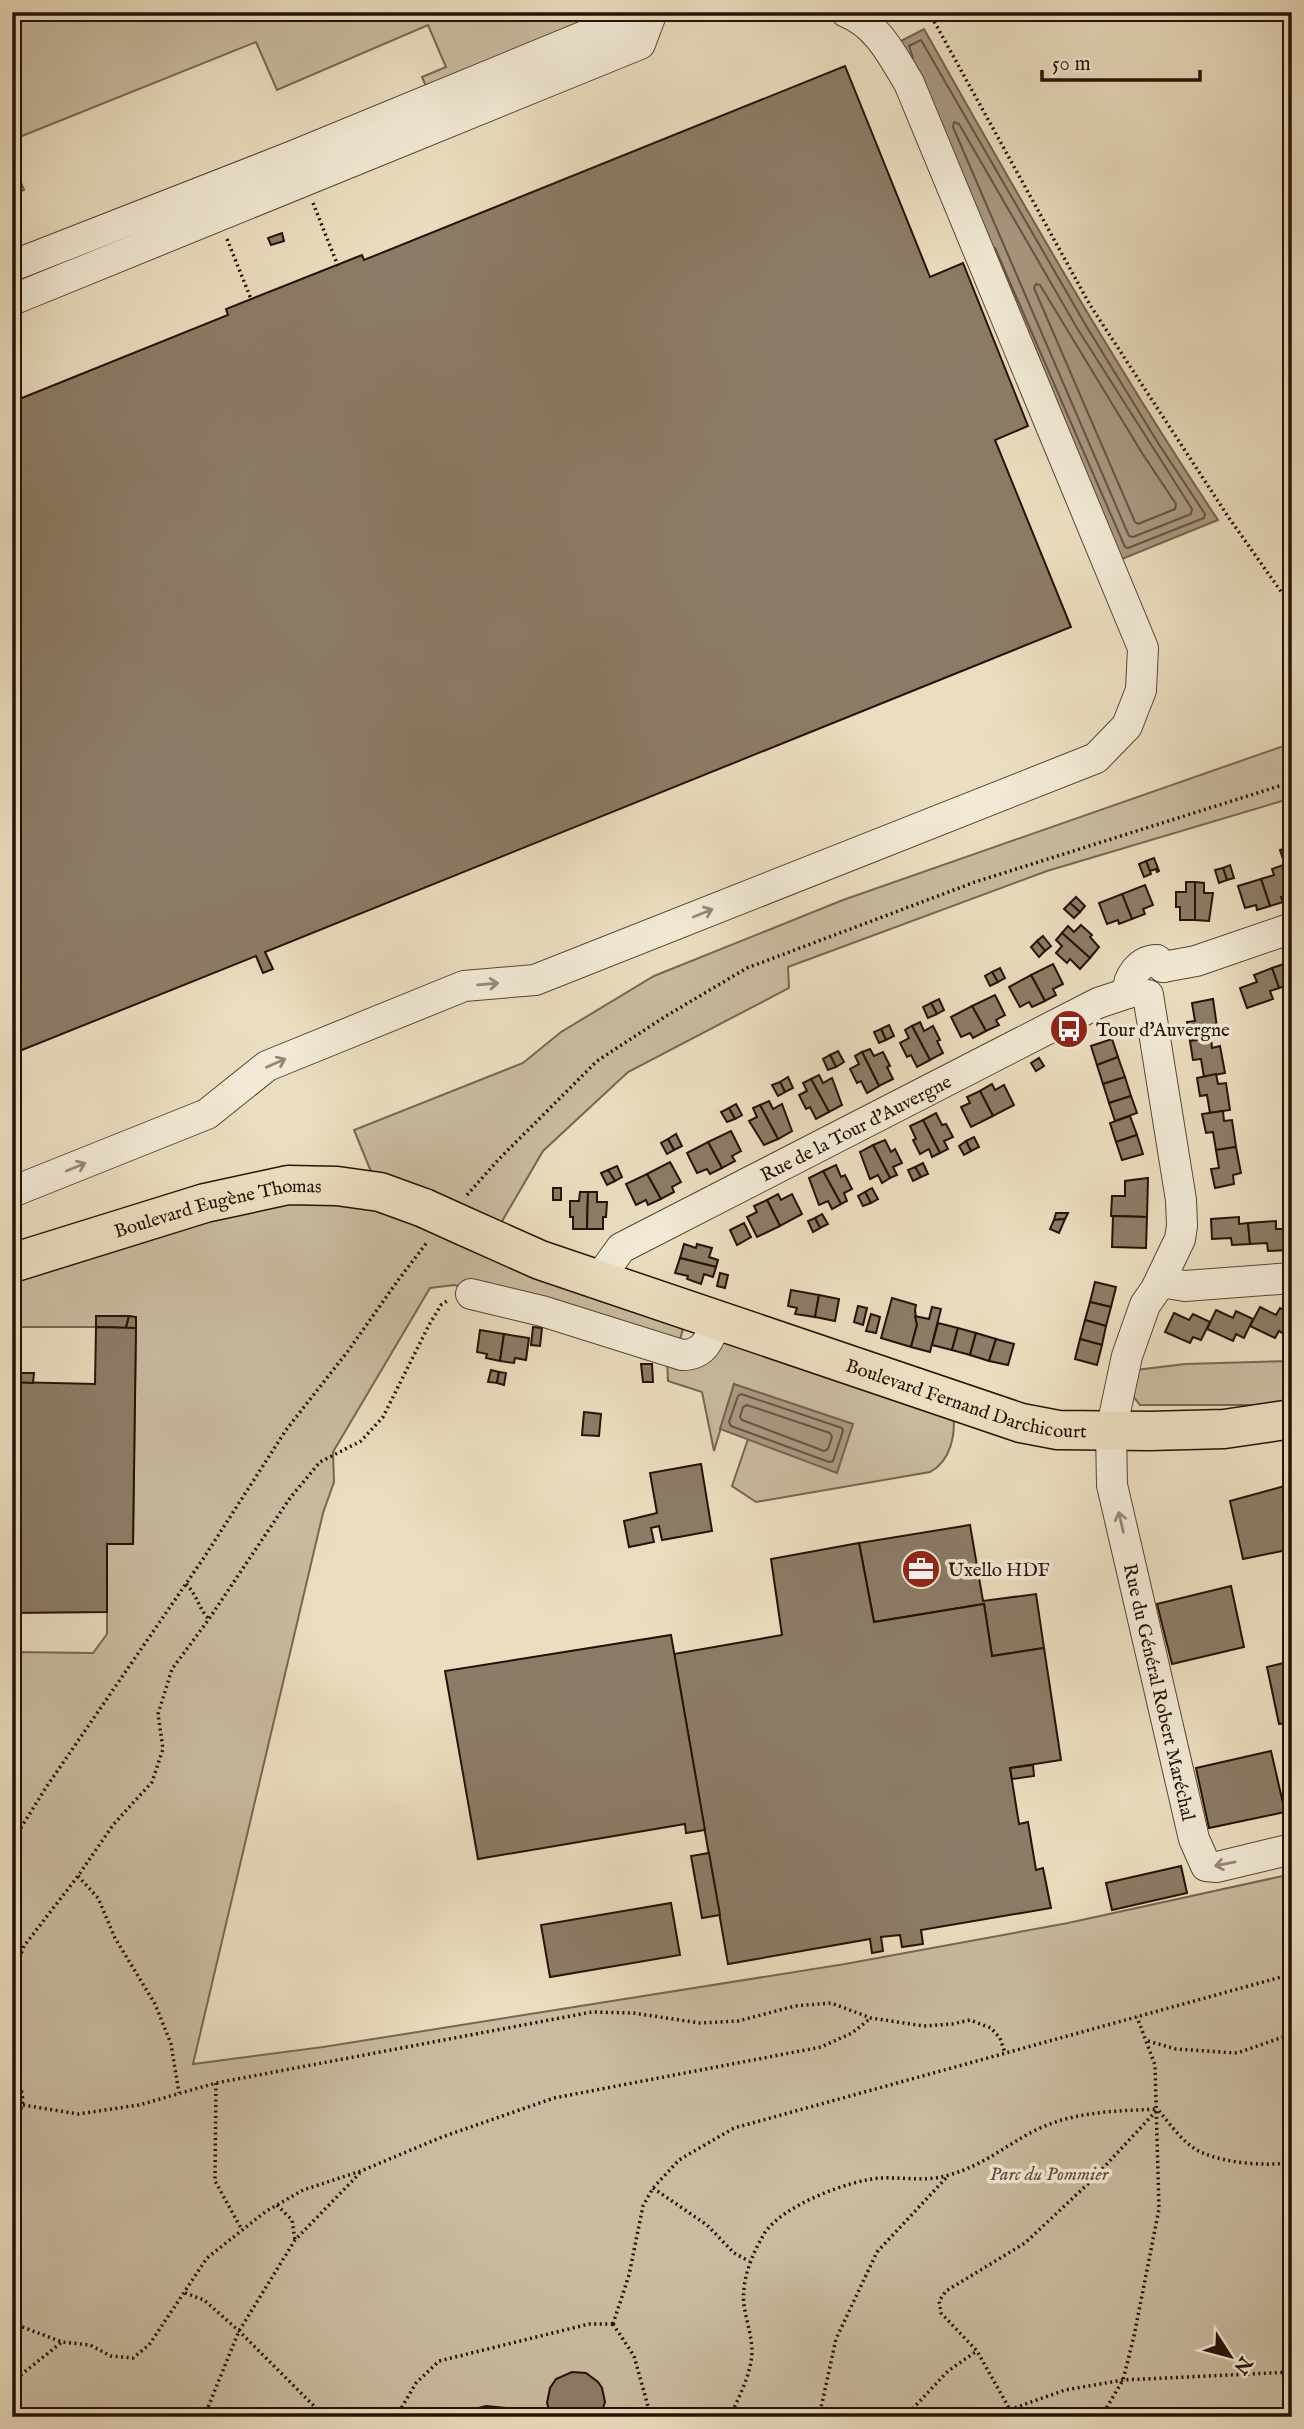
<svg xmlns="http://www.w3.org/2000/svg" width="1304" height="2429" font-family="'IM FELL English',serif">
<rect width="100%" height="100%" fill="#ebdec0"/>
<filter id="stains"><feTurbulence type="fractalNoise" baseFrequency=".00286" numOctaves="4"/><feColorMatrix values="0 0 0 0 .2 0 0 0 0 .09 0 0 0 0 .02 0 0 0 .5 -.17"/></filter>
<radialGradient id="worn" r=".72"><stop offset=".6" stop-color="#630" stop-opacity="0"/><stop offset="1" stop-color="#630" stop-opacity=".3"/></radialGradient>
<g fill="#c9bba0" stroke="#776653" stroke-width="2">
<path d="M28,12H607L426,86L422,77L446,67L428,25L277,90L256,42L12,140V31Z"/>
<path d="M12,160L24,190L12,194Z"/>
<path d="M1292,743V798L1047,871L788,967L789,988L628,1072L543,1151L501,1223L686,1319L678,1346L489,1292L454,1285L430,1288L333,1452L334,1482L323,1513L193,2064L323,2047L845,1964L1068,1923L1292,1874V2417H12V1652L93,1653L107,1634V1544L133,1543L136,1317L96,1316V1327H12V1277L170,1214L379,1191L354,1130L523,1063L561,1032L654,976L843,900Z"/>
<path d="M725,1334L953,1412C956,1434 951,1461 930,1472L756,1502L732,1486L748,1439L837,1472L734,1384L714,1451L702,1392L668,1381L667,1360Z"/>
<path d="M1292,1361V1405H1140L1133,1396L1136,1370L1185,1364Z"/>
</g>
<g fill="#a89881" stroke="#746250" stroke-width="2">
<path d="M924,29C1018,196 1112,361 1218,520L1122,559L899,42Z"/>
<path d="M734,1384L853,1424L837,1473L720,1429Z"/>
</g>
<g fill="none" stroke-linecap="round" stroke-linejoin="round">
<g stroke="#665444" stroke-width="2">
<path d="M913,58L909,46L921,40L1085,324L1158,443L1205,514L1204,518L1128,548L1125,547L995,248"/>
<path d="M954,122L959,124L1077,328L1192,509L1191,514L1133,537L1129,536L953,127Z"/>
<path d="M1036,284L1040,285L1142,453L1176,504L1175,509L1138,524L1135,522L1034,288Z"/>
<path d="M741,1394L842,1428L843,1431L833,1461L829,1462L731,1426L729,1422L738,1396Z"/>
<path d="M747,1405L830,1433L832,1437L828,1449L824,1451L742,1420L740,1417L743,1407Z"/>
</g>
</g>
<g fill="#8c7c67" stroke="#251106" stroke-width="2">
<path d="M845,66L930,277L963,263L1028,426L995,440L1071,627L265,952L273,969L263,973L256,956L12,1054V402L228,315L226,309L362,255L364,260Z"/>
<path d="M282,233L284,241L271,245L268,238Z"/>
<path d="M1288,847L1292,859L1284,862L1280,850Z"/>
<path d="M1154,858L1159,871L1157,872L1156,869L1150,871L1146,861Z"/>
<path d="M1146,861L1151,874L1144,877L1139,864Z"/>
<path d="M1230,865L1234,878L1227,880L1223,868Z"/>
<path d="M1283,865L1292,894L1281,897L1283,902L1270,906L1261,879L1274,875L1272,869Z"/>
<path d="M1223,868L1227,880L1219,883L1215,870Z"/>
<path d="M1261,879L1270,906L1257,910L1256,905L1245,908L1238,886Z"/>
<path d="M1186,882H1195V920H1180V907H1176V892H1186Z"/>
<path d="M1195,882L1204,883V893H1213L1209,921L1195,920Z"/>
<path d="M1145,885L1153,905L1143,909L1145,914L1132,919L1122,894Z"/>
<path d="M1122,894L1132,919L1119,924L1118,920L1107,924L1099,903Z"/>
<path d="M1076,897L1085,906L1080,912L1070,903Z"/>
<path d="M1070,903L1080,912L1074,918L1064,909Z"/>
<path d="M1081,925L1092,935L1090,937L1099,947L1090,958L1062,933L1068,926L1074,932Z"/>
<path d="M1062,933L1090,958L1080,969L1070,959L1067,963L1056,953L1062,946L1056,940Z"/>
<path d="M1043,936L1051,946L1045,951L1037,941Z"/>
<path d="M1037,941L1045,951L1039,957L1031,947Z"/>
<path d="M1290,962L1292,967L1290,992L1288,985L1279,988L1272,968Z"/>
<path d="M1053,964L1063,984L1053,989L1056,995L1045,1001L1031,975Z"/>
<path d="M1000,968L1005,978L998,982L992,972Z"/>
<path d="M1272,968L1279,988L1270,991L1273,999L1247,1008L1240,988L1257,982L1254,975Z"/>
<path d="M992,972L998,982L990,986L985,976Z"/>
<path d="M1031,975L1045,1001L1032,1007L1029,1002L1020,1007L1009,987Z"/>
<path d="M995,995L1005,1015L996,1020L999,1025L986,1031L972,1006Z"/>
<path d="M939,999L944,1010L937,1014L931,1003Z"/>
<path d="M1213,999L1217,1027L1209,1029L1211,1038L1190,1041L1187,1022L1195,1021L1192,1003Z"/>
<path d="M931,1003L937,1014L928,1018L923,1007Z"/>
<path d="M972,1006L986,1031L973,1038L970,1033L961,1037L951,1017Z"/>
<path d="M920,1022L924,1031L933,1026L940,1040L937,1041L943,1053L930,1060L912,1026Z"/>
<path d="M889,1025L894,1036L886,1040L881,1029Z"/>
<path d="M912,1026L930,1060L917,1067L911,1055L907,1057L900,1043L909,1038L905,1030Z"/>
<path d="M881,1029L886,1040L879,1043L874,1032Z"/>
<path d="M1211,1038L1212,1048L1220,1046L1225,1073L1204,1077L1201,1059L1193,1060L1190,1041Z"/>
<path d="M1112,1039L1118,1057L1097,1065L1091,1046Z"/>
<path d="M870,1049L874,1056L883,1052L890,1066L887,1067L893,1079L879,1086L862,1052Z"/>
<path d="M838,1051L844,1062L836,1067L830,1055Z"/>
<path d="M862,1052L879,1086L867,1093L861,1081L857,1083L850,1069L859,1064L855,1056Z"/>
<path d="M830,1055L836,1067L828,1070L823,1059Z"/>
<path d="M1118,1057L1125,1077L1103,1084L1097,1065Z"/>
<path d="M1039,1058L1044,1066L1036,1071L1031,1063Z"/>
<path d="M1216,1074L1218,1084L1226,1083L1230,1110L1210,1113L1207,1095L1200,1096L1197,1078Z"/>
<path d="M819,1075L823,1083L832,1078L842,1105L829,1112L811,1079Z"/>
<path d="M788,1077L793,1088L785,1092L780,1082Z"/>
<path d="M1125,1077L1131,1096L1109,1103L1103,1084Z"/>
<path d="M811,1079L829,1112L816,1119L810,1107L806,1109L799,1095L807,1091L803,1083Z"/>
<path d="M780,1082L785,1092L778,1096L772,1085Z"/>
<path d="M992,1084L995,1090L1004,1085L1014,1105L993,1116L980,1091Z"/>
<path d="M980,1091L993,1116L971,1127L961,1107L970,1103L967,1097Z"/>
<path d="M1131,1096L1137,1113L1115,1121L1109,1103Z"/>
<path d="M769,1101L773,1109L782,1104L792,1131L778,1139L760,1105Z"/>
<path d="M736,1104L742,1115L735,1119L729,1108Z"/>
<path d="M760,1105L778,1139L764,1145L749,1121L757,1117L753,1108Z"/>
<path d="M729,1108L735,1119L727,1122L721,1112Z"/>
<path d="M1223,1111L1224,1121L1232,1120L1236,1147L1216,1150L1213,1132L1206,1133L1202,1114Z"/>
<path d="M936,1113L942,1125L946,1124L953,1137L944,1141L948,1149L940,1153L923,1120Z"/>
<path d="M1130,1116L1137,1135L1116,1142L1110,1123Z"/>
<path d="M923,1120L940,1153L932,1157L929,1149L920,1154L913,1140L916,1139L910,1126Z"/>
<path d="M731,1131L741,1151L732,1156L735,1161L722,1168L708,1142Z"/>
<path d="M676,1134L682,1146L674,1150L668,1139Z"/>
<path d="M1137,1135L1143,1154L1122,1160L1116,1142Z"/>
<path d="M974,1137L979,1147L971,1151L966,1141Z"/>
<path d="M668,1139L674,1150L667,1154L661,1143Z"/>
<path d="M885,1140L891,1152L895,1149L902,1163L893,1167L897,1175L890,1178L873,1145Z"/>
<path d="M966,1141L971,1151L964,1155L959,1146Z"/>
<path d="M708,1142L722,1168L710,1174L707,1169L697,1173L687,1153Z"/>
<path d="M873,1145L890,1178L882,1183L878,1175L870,1179L860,1152Z"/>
<path d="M1236,1147L1241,1173L1233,1175L1234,1184L1215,1188L1211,1169L1219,1168L1216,1150Z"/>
<path d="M670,1162L681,1182L672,1187L674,1192L661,1199L647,1174Z"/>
<path d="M923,1163L928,1174L921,1177L915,1167Z"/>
<path d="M836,1165L841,1177L845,1175L852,1189L844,1193L847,1201L841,1204L823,1171Z"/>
<path d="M617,1166L622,1177L615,1181L608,1170Z"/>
<path d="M915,1167L921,1177L913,1181L908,1170Z"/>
<path d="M608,1170L615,1181L607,1185L601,1173Z"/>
<path d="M823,1171L841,1204L832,1209L828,1201L819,1205L809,1178Z"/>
<path d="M647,1174L661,1199L648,1205L646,1200L636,1205L626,1184Z"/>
<path d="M1148,1178L1147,1217L1111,1216L1112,1196H1125V1181Z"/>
<rect x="553" y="1188" width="8" height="12"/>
<path d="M872,1188L878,1199L871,1203L865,1192Z"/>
<path d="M580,1192H588L587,1229H573V1217H570V1201H579Z"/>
<path d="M588,1192H597V1202H607L606,1217H603V1229H587Z"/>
<path d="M865,1192L871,1203L863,1206L858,1196Z"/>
<path d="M778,1194L781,1200L792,1194L802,1214L780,1226L767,1200Z"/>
<path d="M767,1200L780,1226L757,1237L747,1217L757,1212L754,1206Z"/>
<path d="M1056,1213H1068L1065,1219L1054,1220Z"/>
<path d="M822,1214L828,1224L820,1228L815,1218Z"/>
<path d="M1113,1216L1147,1217L1146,1248L1112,1247Z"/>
<path d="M1239,1217V1224L1248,1223L1250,1244L1232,1245L1231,1238L1212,1239L1211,1219Z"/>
<path d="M815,1218L820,1228L813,1232L808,1221Z"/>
<path d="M1065,1219L1059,1233L1050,1229L1054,1220Z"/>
<path d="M1276,1221V1229H1285L1287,1250L1268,1251L1267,1243L1250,1244L1248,1223Z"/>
<path d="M744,1223L751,1237L737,1245L730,1230Z"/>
<path d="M1292,1228V1249L1287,1250L1285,1229Z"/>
<path d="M684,1244L696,1248L697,1244L712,1248L709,1257L718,1260L716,1267L680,1258Z"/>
<path d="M680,1258L716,1267L713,1277L704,1274L701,1284L687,1279L688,1276L675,1273Z"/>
<path d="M720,1273L728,1275L725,1288L717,1286Z"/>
<path d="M1095,1282L1116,1287L1111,1307L1090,1302Z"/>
<path d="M791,1290L819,1295L815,1317L795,1314L797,1308L788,1306Z"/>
<path d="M819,1295L839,1299L835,1321L815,1317Z"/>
<path d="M892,1298L916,1305L915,1310L917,1325L911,1347L881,1338Z"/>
<path d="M1090,1302L1111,1307L1106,1326L1085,1320Z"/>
<path d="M858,1306L867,1308L863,1325L854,1322Z"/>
<path d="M932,1307L941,1309L930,1352L911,1347L917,1325L915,1316L929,1319Z"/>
<path d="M1260,1307L1276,1315L1280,1308L1292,1314V1327L1287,1336L1279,1331L1275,1338L1250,1326Z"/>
<path d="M1216,1310L1233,1318L1236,1311L1253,1319L1244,1338L1236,1334L1233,1341L1207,1329Z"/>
<path d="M1174,1313L1189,1320L1193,1314L1210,1322L1201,1340L1193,1337L1190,1343L1165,1332Z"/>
<path d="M871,1314L880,1317L876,1333L866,1331Z"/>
<path d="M96,1316H129L126,1328L96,1327Z"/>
<path d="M129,1316L136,1317V1328H126Z"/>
<path d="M1085,1320L1106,1326L1102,1345L1080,1339Z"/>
<path d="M938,1323L958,1328L952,1350L932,1345Z"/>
<path d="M96,1327L136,1328L133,1544H107V1612L12,1613V1382L95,1384Z"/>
<path d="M533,1327L542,1328L540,1346L531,1345Z"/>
<path d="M958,1328L976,1333L970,1355L952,1350Z"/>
<path d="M480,1330L504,1334L500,1361L486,1358L487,1354L477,1352Z"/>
<path d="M976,1333L996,1339L989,1361L970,1355Z"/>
<path d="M504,1334L529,1338L526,1360L515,1358L514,1363L500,1361Z"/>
<path d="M996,1339L1014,1344L1008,1365L989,1361Z"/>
<path d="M1080,1339L1102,1345L1097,1365L1075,1359Z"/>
<path d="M641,1364H652L653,1382H643Z"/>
<path d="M491,1370L499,1372L497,1383L488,1382Z"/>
<path d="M499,1372L506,1373L504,1385L497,1383Z"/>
<path d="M12,1373H34L33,1383L12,1382Z"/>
<path d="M584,1412L601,1414L599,1436L582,1435Z"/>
<path d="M701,1464L712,1531L662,1540L659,1526L651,1528L654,1542L629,1547L624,1521L657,1513L650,1473Z"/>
<path d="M1292,1484V1549L1243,1559L1230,1501Z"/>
<path d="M970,1525L983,1601L1036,1594L1044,1648L992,1656L984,1604L874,1622L859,1543Z"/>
<path d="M859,1543L874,1622L984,1604L992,1656L1044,1648L1061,1760L1010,1768L1019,1824L1028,1822L1036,1870L1043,1868L1051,1908L921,1930L923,1944L902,1947L900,1935L881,1937L883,1951L872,1953L870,1939L728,1964L674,1654L782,1635L771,1559Z"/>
<path d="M1231,1586L1244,1647L1172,1664L1157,1604Z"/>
<path d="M671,1635L705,1830L686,1833L685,1824L478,1859L445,1671Z"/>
<path d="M1292,1661V1722L1279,1724L1267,1667Z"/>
<path d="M1271,1751L1285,1812L1209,1828L1196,1768Z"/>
<path d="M1033,1765L1034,1776L1012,1779L1010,1768Z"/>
<path d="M709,1853L720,1915L702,1918L691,1856Z"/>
<path d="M1181,1866L1187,1893L1112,1910L1106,1883Z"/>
<path d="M671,1903L680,1955L550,1977L541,1925Z"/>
<path d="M572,2372L586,2373L598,2382L602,2388L605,2402L600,2417L591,2415L589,2417H552L550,2413L547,2403L550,2388L556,2379Z"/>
<path d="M486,2406L506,2408L519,2417H463L475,2409Z"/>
</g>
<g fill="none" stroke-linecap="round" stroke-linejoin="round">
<defs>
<g id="minor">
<path d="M12,266L293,156L643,12"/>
<path d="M12,300L640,44L652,12"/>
<path d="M1163,967L1196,961L1292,928"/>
<path d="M1128,993C1127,977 1140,960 1157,960L1163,967"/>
<path id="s1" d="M1148,995L1181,1200L1182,1226L1180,1239L1156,1289L1145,1305L1127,1356L1111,1431L1112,1485L1194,1839L1206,1866L1217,1867L1292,1849"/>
<path d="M12,1192L207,1114L267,1066L464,986L535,980L1096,758L1127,726L1141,690L1143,648L909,83C892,55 877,24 846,12"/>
<path id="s2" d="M598,1280L621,1248L1098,1003L1128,993"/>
<path d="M1160,1282L1185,1286L1292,1278"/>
<path d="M471,1294L542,1311L682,1355C705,1355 709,1339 717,1321"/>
</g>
<g id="major">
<path id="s3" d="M466,1227L540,1260L1021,1423L1058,1430L1149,1431L1224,1429L1292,1419"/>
<path id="s4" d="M12,1263L205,1203L288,1185L337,1186L380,1192L424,1208"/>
</g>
</defs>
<use href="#minor" stroke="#564434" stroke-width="32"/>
<use href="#major" stroke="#251106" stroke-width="41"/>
<g stroke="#251106" stroke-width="3.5" stroke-dasharray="2 3.5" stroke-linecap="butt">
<path d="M929,12L1090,305L1229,518L1292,607"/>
<path d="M313,203L338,266"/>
<path d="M227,239L251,299"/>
<path d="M467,1195L499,1159L597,1061L666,1016L747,968L975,882L1292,782"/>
<path d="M186,1584C198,1596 198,1608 209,1619"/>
<path d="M12,1842L47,1786L203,1559L286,1430L348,1351L399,1279L428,1241"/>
<path d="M78,1876L98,1898L115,1938L155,2004L171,2044L179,2093"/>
<path d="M12,1979L24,1946L78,1876L113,1825L152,1782L163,1749L158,1714L172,1669L209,1619L290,1498L320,1462L361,1441L383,1417L429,1325L441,1305L447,1301"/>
<path d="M1148,2041L1176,2049L1237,2053L1292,2034"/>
<path d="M12,2071C24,2089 28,2106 12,2122"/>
<path d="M216,2083L215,2181L242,2230"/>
<path d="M23,2105L78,2114L139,2105L216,2083L592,2012L633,2013L700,2023L738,2021L795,2006L831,2003L871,2018L924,2026L952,2024L970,2020L991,2028L1000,2038L1005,2053"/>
<path d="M1159,2111C1171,2125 1185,2146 1203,2153C1226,2163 1268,2167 1292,2162"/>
<path d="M653,2188L707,2225L734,2253L749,2261"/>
<path d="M277,2205L292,2220L295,2240"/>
<path d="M185,2293L204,2300L239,2331L325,2417"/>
<path d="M12,2323L62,2342L90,2345L111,2356L133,2358L149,2345L207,2258L265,2212L303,2190L361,2171L442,2137L554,2098L821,2047L852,2033L871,2018"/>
<path d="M613,2324L629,2275L643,2206L653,2188L679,2160L734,2128L1292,1974"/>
<path d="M613,2324L634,2356L651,2417"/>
<path d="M12,2382L62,2342"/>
<path d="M204,2417L239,2331L295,2240L360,2173"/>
<path d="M396,2417L416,2383L439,2361L589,2324H613"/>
<path d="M730,2417C739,2396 751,2375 752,2352C752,2336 746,2320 744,2305C741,2281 752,2254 764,2234C781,2206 849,2180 881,2178C904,2177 927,2182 949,2175C985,2165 1007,2144 1038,2129C1076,2111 1118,2111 1158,2109"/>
<path d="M819,2417L836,2339L877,2252L947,2177"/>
<path d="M905,2417L948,2371L977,2351"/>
<path d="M989,2417L1065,2390L1123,2380L1292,2372"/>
<path d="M1014,2417L977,2351L941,2313L939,2301L946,2291L1025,2243L1092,2180L1158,2109"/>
<path d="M1101,2417L1123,2380L1134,2336L1159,2209L1155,2065L1137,2017"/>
</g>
<use href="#minor" stroke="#f2ead6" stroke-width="30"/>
<use href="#major" stroke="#ebdec0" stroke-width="38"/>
<defs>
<path id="major-bridge" d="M424,1208L466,1227"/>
</defs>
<use href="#major-bridge" stroke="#251106" stroke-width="41" stroke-linecap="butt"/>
<use href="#major-bridge" stroke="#ebdec0" stroke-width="38"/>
</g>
<defs><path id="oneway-shaft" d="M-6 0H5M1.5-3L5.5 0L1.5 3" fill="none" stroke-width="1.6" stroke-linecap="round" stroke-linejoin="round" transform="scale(1.75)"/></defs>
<g stroke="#968878">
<use href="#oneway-shaft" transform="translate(703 913) rotate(-22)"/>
<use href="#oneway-shaft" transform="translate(488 984) rotate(-5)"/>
<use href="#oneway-shaft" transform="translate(276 1063) rotate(-24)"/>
<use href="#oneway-shaft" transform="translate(76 1167) rotate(-22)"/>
<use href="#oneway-shaft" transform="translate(1121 1522) rotate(-103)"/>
<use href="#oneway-shaft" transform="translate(1225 1864) rotate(169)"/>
</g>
<defs>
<symbol id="bus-disc" viewBox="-11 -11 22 22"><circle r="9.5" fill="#8f2418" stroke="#f2ead6"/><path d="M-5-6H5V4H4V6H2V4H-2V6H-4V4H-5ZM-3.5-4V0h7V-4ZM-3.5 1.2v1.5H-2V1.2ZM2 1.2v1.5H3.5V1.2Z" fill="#fff"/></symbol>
<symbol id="office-disc" viewBox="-11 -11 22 22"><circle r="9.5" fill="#8f2418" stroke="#f2ead6"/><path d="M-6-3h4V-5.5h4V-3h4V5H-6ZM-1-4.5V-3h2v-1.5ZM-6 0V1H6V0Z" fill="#fff"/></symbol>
</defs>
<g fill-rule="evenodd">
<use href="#bus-disc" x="1047" y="1007" width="44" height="44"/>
<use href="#office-disc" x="899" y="1547" width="44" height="44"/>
</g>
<g text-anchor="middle" stroke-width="7" stroke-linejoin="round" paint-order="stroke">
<g font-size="19" fill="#251106" stroke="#f2ead6" text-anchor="start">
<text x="1096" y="1036">Tour d'Auvergne</text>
<text x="948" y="1576">Uxello HDF</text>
</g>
<g font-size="19" fill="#251106" stroke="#f2ead6">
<text dy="7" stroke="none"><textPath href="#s2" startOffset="303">Rue de la Tour d'Auvergne</textPath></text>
<text dy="7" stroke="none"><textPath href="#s4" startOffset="214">Boulevard Eugène Thomas</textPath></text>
<text dy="7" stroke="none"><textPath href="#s3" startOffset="530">Boulevard Fernand Darchicourt</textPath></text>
<text dy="7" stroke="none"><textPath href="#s1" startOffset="719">Rue du Général Robert Maréchal</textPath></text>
</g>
<g font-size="19" font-style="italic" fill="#5e4c3c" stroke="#f2ead6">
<text x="1049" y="2180">Parc du Pommier</text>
</g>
</g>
<rect width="1304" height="2429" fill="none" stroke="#ebdec0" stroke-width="42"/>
<rect x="14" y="14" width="1276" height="2401" fill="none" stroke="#251106" stroke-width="3.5"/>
<rect x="21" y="21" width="1262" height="2387" fill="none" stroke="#251106" stroke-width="2"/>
<g transform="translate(1230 2356) rotate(126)" stroke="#f2ead6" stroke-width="5" paint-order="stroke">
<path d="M0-5L12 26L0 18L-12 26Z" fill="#251106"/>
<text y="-10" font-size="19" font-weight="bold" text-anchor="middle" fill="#251106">N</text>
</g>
<path d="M1042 70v10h158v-10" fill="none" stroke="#251106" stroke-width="3.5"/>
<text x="1052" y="70" font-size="21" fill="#251106" stroke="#f2ead6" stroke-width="5" paint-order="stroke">50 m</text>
<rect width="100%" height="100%" filter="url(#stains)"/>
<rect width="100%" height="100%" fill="url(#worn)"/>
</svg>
